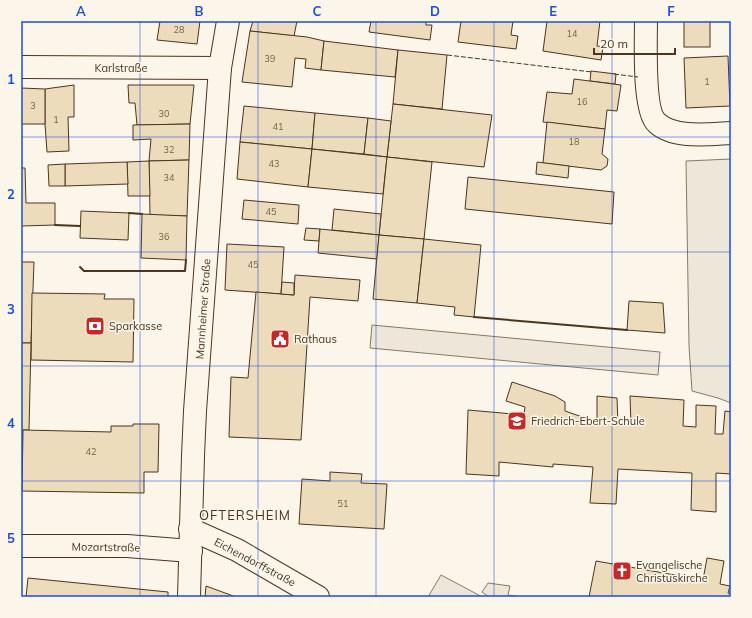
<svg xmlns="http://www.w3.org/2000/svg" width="752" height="618" font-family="Mulish,sans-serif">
<rect width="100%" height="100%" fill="#fbf6e9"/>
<g fill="#ede6d9" stroke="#887966">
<path d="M372,325L660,352L658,375L370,348Z"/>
<path d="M488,583L510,586L508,595L522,597H489L482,592Z"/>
</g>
<g fill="#ede7d9" stroke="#887966">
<path d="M731,159V403L718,398L692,391L689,346L686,161Z"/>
<path d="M441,575L473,592L482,597H428Z"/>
</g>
<g fill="#ecdcbc" stroke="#4a3520">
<path d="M160,21H200L197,44L157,40Z"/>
<path d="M253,21H297L294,36L250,31Z"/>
<path d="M371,21H426V25H432L430,40L369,32Z"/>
<path d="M461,21H513L511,35L518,36L516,49L458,42Z"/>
<path d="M547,21H600L597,46L603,47L601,60L543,51Z"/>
<rect x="684" y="21" width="26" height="26"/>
<path d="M250,31L307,37L324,41L321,70L305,68L306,59L295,58L292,87L242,82Z"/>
<path d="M324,41L398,50L395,77L321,70Z"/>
<path d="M398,50L447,55L442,109L393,104Z"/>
<path d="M728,56L730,106L686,108L684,58Z"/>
<path d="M591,71L616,74L615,84L590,81Z"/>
<path d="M574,79L621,85L617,111L607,110L605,129L543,122L547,92L572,94Z"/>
<path d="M74,85V117H68L69,151L47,152L45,124V89Z"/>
<path d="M128,85H194L190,124L137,125L135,103H129Z"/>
<path d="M21,88L45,89V124H21Z"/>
<path d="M393,104L492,115L484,167L387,157Z"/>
<path d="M244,106L315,113L312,149L240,142Z"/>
<path d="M315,113L368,118L364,154L312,149Z"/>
<path d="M368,118L391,121L387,157L364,154Z"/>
<path d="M547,122L605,129L602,154L608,159L607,166L601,170L543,163Z"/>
<path d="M190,124L189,160L149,161L151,139L133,140V125Z"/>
<path d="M240,142L312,149L308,187L237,179Z"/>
<path d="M312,149L387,157L383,194L308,187Z"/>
<path d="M387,157L432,162L424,239L379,235Z"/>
<path d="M189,160L187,216L150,215L149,161Z"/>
<path d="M149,161L150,196H128L127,162Z"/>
<path d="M127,162L128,184L65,186V164Z"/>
<path d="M537,162L569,166L568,178L536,174Z"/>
<path d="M65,164V186H49L48,165Z"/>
<path d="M21,168H25L26,203H55V225L21,226Z"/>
<path d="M468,177L614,192L612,224L465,209Z"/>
<path d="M244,200L299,205L298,224L242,219Z"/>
<path d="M334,209L381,214L379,235L332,230Z"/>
<path d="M81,211L129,213L128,240L80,238Z"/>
<path d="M142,214L187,216L186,260L141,258Z"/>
<path d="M306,228L320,229L319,241L304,240Z"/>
<path d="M320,229L379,235L377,259L318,253Z"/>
<path d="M379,235L424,239L417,303L373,299Z"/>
<path d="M424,239L481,245L474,317L454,315L455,307L417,303Z"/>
<path d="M227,244L284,247L281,294L225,290Z"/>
<path d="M21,262H34L31,343H21Z"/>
<path d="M295,275L360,280L358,301L310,297L301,440L229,437L231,377L248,378L256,292L294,295Z"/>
<path d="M282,282L294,283V295L281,294Z"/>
<path d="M32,293L105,294L104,299H134L133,362L31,360Z"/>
<path d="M629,301L663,303L665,333L627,330Z"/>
<path d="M21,343H31L29,430H23L22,491Z"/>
<path d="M512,382L555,396L565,402V411L597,422V396L617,398L618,424H631L630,396L684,400L683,426L696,427V405L716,406L715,434H723L725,411L731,412V474L716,473V512L691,510L692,473L618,469L616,504L590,503L593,467L553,464V467L499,462V476L466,474L468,410L524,415L525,407L506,401Z"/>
<path d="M133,424H159L158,472H144V493L22,491L23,430L111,432V426H133Z"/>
<path d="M330,472L362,474L361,483L387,484L384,529L299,524L302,479L330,481Z"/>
<path d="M707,558L724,561L720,584L730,586L728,593L731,594V597H589L596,561L703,580Z"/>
<path d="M28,578L168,592V597H26Z"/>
<path d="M206,586L236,597H205Z"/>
</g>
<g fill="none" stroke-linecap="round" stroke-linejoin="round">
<defs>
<g id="minor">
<path d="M646,21C646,41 643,111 657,123C674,139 710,134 731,133"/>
<path d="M21,67L220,68"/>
<path d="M190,529L237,550L318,597"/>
<path d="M21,546H127L191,551"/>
<path d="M189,597L193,456L195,411L220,68L228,21"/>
</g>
</defs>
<use href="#minor" stroke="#4a3520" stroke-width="24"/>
<use href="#minor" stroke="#fbf6e9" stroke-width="22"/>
<g stroke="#4a3520" stroke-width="1" stroke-dasharray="5 2" stroke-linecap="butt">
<path d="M447,55L592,72"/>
<path d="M614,74L638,77"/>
</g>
<g stroke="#4a3520" stroke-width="2">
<path d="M129,213L142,214"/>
<path d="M55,225L80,226"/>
<path d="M80,267L84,271H185L186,260"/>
<path d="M474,317L627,330"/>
</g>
</g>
<path fill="none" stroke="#1d4ed8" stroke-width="1" stroke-opacity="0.55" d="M140,21V597M258,21V597M376,21V597M494,21V597M612,21V597M21,137H731M21,252H731M21,366H731M21,481H731"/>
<defs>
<symbol id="bank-square" viewBox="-11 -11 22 22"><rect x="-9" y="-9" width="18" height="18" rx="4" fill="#c62828" stroke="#fbf6e9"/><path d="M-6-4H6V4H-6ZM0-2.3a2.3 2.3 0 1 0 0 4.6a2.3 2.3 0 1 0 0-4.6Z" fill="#fff"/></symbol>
<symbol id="civic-square" viewBox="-11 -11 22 22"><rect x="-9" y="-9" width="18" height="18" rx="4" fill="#c62828" stroke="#fbf6e9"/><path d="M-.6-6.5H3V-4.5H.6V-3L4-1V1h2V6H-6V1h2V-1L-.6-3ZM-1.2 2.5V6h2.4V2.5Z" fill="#fff"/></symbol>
<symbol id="school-square" viewBox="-11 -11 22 22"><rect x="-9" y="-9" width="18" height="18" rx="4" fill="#c62828" stroke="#fbf6e9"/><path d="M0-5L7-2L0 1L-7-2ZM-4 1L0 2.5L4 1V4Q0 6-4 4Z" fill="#fff"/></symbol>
<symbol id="church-square" viewBox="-11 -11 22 22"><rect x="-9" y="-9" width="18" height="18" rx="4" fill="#c62828" stroke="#fbf6e9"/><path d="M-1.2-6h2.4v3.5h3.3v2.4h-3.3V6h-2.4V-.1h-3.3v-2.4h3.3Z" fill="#fff"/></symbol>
</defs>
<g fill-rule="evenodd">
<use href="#bank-square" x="84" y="315" width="22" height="22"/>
<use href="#civic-square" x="269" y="328" width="22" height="22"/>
<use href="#school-square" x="506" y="410" width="22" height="22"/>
<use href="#church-square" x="611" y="560" width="22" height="22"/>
</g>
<g text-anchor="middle" stroke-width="3" stroke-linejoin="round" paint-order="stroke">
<g font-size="9" fill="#725f47">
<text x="179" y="33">28</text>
<text x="572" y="37">14</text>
<text x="270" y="62">39</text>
<text x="707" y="85">1</text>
<text x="582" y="105">16</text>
<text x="33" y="109">3</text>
<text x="164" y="117">30</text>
<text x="56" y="123">1</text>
<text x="278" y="130">41</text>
<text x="574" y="145">18</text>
<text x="169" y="153">32</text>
<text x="274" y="167">43</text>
<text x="169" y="181">34</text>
<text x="271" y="215">45</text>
<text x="164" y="240">36</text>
<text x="253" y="268">45</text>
<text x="91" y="455">42</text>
<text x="343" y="507">51</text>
</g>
<g font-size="11" fill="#4a3520" stroke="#fbf6e9">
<text x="121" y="72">Karlstraße</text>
<text transform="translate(203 309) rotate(-86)" y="4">Mannheimer Straße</text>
<text transform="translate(106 547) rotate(1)" y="4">Mozartstraße</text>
<text transform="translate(255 562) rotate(28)" y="4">Eichendorffstraße</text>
</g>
<g font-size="11" fill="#4a3520" stroke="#fbf6e9" text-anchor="start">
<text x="109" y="330">Sparkasse</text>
<text x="294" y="343">Rathaus</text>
<text x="531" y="425">Friedrich-Ebert-Schule</text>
<text x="636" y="569">Evangelische<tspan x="636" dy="13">Christuskirche</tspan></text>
</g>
<g font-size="13" letter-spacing="1" fill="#4a3520" stroke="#fbf6e9">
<text x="245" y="520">OFTERSHEIM</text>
</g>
</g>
<rect width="752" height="618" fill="none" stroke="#fbf6e9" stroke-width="44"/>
<path d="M594 48v6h81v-6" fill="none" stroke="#4a3520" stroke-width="2"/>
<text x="600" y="48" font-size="12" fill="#4a3520" stroke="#fbf6e9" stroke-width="3" paint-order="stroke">20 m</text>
<rect x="22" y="22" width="708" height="574" fill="none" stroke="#1d4ed8" stroke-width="1.5"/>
<g font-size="13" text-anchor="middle" font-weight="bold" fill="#1d4ed8">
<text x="81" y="16">A</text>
<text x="199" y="16">B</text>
<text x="317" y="16">C</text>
<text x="435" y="16">D</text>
<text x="553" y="16">E</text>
<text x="671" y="16">F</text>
<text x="11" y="84">1</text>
<text x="11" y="199">2</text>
<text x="11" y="314">3</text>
<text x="11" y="428">4</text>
<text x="11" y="543">5</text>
</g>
</svg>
